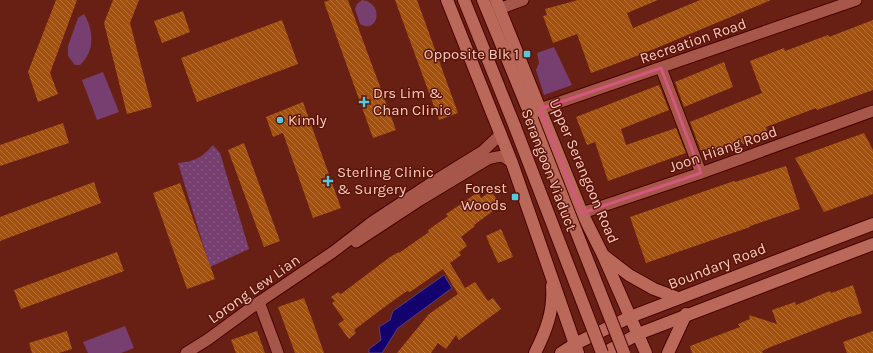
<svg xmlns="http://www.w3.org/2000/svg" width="873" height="353" font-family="Karla,sans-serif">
<defs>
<pattern id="grass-dots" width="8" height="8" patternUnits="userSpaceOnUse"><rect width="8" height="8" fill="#773f70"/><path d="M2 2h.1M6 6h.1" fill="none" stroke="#8b5983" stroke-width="1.8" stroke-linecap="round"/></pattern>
<pattern id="building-back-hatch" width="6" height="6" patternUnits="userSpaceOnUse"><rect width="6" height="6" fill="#a4510e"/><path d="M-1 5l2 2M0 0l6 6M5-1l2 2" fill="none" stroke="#b6713a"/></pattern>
</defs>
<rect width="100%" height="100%" fill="#692014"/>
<path fill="url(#grass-dots)" d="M213,145L220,153L249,249L210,267L178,163C196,161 201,158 213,145Z"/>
<g fill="#773f70">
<path d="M362,0C385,3 378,35 360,24L355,9L357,4Z"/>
<path d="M84,14C94,31 95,51 80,65H75L68,56V46L78,18Z"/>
<path d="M554,47L572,85L544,95L536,70L539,63L537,53Z"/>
<path d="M103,72L119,112L97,120L82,80Z"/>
<path d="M125,326L134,348L121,353H88L83,342Z"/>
</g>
<path fill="#13016e" stroke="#573d87" d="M444,275L452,288L398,328L382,353H369V349L381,340L379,327L390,320L393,311Z"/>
<g fill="url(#building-back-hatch)">
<path d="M56,0H77L50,73L58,94L38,102L28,72Z"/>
<path d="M113,0H139L130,23L152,107L127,114L104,23Z"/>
<path d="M330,0H348L396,130L373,138L324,2Z"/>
<path d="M395,0H417L458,113L439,120Z"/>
<path d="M578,0H658L627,13L633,28L700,0H771L642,54L591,73L577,34L553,43L543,16L547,15L545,9Z"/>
<path d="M183,11L190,32L162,43L154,21Z"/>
<path d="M282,20L298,64L197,102L181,58Z"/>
<path d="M873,20V90L817,110L816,108L766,127L767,131L751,138L752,141L743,144L742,142L708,156L706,149L701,151L690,122L762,93L750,61L784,48L785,51L828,35L829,37Z"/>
<path d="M724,62L733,87L684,107L675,82Z"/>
<path d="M659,85L669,110L621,129L626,145L676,128L686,153L608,181L595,142L587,145L576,117Z"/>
<path d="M303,102L341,208L313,218L283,133L273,137L266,117Z"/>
<path d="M63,123L69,143L0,166V145Z"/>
<path d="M864,133L873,150V194L824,212L795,158Z"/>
<path d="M244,143L280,241L264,247L228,150Z"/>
<path d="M786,166L800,209L750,226V227L646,263L630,217L734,181L735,182Z"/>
<path d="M94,182L101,203L0,241V217Z"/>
<path d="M180,183L215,279L187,289L153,193Z"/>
<path d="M491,191L501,205L474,225L475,226L461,237L467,246L459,252L461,255L450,263L465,288L475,282L488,301L493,298L501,309L459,340L456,335L446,349L438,343L431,353H397L429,314L458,294L443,269L410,292L407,291L394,300L354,330L356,333L349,339L338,324L344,320L332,303L335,301L331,297L338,292L341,294L390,257L399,252V253L429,232L428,230L448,216L446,214L464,202L478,192L481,198Z"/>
<path d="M501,229L513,257L498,263L486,236Z"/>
<path d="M117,252L124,271L21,309L14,290Z"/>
<path d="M853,285L862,313L851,317V316L773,346L762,351L763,353H692L690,346L740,327L738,324L750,319L749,315L777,324L772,310L795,302L796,305L830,291L831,293Z"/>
<path d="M304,298L312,319L324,353H295L278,307Z"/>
<path d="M67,331L72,349L59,353H32L29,343Z"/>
<path d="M257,331L265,353H236L231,340Z"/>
<path d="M873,331V353H847L843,342Z"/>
</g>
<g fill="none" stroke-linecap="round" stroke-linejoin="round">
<defs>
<g id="minor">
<path d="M499,9L523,0"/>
<path d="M661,68L701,173"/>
<path d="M540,109L856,0"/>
<path d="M582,213L701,173L873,111"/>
<path d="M356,242L420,200L488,159C500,156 502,154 512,163"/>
<path d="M259,302L278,353"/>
<path d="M186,353L207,340L259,302L333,252L372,222L428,185L483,151L501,134"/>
</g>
<g id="major">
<path d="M447,0L512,163L578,353"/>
<path d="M464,0L515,127"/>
<path d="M483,0L532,119"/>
<path d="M496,0L582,213L603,255L646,353"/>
<path d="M603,255L629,275L654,289L678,298"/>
<path d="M535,353C546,331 554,311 552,286"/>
<path d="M561,353L575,344L630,317L873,224"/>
<path d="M604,353L638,334L873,244"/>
<path d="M668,353L686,314"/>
</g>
</defs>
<use href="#minor" stroke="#4b0000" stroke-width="13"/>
<use href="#major" stroke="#4b0000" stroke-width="14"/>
<use href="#minor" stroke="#a65749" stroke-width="11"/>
<use href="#major" stroke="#b96859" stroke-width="12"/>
<defs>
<g id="major-bridge">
<path d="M532,119L624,353"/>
<path d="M515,127L602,353"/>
</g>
</defs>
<use href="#major-bridge" stroke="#4b0000" stroke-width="14" stroke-linecap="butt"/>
<use href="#major-bridge" stroke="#b96859" stroke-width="12"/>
</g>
<path fill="none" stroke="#d5567e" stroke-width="3" stroke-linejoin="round" d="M661,68L701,173L582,213L540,109Z"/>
<g fill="#55cadf" stroke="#5d1408" stroke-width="1.5">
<rect x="523" y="50" width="8" height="8" rx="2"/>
<path d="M362 96h4v4h4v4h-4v4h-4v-4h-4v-4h4z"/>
<circle cx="280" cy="120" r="4"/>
<path d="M326 175h4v4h4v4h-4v4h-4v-4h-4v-4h4z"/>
<rect x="511" y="193" width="8" height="8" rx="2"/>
</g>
<g text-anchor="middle" stroke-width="3" stroke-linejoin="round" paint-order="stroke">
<g font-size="15" fill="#f7cac0" stroke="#5d1408">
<text transform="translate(693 41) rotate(-19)" y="5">Recreation Road</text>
<text transform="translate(723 149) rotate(-19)" y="5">Joon Hiang Road</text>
<text transform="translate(549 170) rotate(69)" y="5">Serangoon Viaduct</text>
<text transform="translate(584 171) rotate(67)" y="5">Upper Serangoon Road</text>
<text transform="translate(717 266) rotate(-21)" y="5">Boundary Road</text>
<text transform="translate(254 289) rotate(-35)" y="5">Lorong Lew Lian</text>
</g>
<g font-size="15" fill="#f7cac0" stroke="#5d1408" text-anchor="start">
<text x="519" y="59" text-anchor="end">Opposite Blk 1</text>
<text x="373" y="98">Drs Lim &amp;<tspan x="373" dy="17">Chan Clinic</tspan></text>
<text x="288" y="125">Kimly</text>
<text x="337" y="177">Sterling Clinic<tspan x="337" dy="17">&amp; Surgery</tspan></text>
<text x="507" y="193" text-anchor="end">Forest<tspan x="507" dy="17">Woods</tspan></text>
</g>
</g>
</svg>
